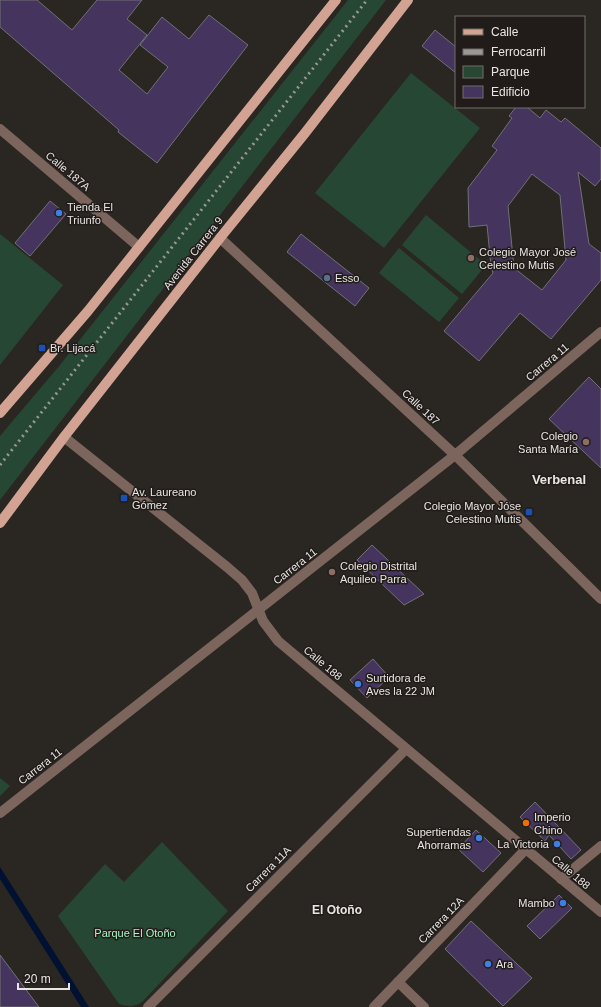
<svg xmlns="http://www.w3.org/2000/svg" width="601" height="1007" font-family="Helvetica,sans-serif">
<rect width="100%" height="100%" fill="#2a2622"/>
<g fill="#274735">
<path d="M348,0H386L0,500V436L60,365Z"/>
<path d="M411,73L480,128L384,248L315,193Z"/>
<path d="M426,215L486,265L462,294L402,245Z"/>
<path d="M0,234L63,285L0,365Z"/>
<path d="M399,248L459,298L439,322L379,273Z"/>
<path d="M0,778L10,786L0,796Z"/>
<path d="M162,842L228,911L143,1001C136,1007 128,1007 119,1004L58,916L105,864L124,882Z"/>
</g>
<path fill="#001131" d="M0,867L89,1007H81L0,879Z"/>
<g fill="#44345e" stroke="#727076" fill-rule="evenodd">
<path d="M0,0H37L72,30L97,0H142L127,19L147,35L119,70L147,94L168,67L140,45L162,17L189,39L209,15L248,45L157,163L118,132L119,130L0,27Z"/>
<path d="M435,30L456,47V73L422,46Z"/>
<path d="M516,107H527L540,118L546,110L561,122L565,118L601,148V179L595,186L578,172L589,244L601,253V280L551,339L520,313L479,361L444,331L493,273L491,266L487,225L469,227L468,188L497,150L492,146L512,118L509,116ZM532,174L560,195L566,260L542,290L514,268L508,206Z"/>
<path d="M50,201L66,214L30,256L15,243Z"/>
<path d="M301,234L369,288L355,306L287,252Z"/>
<path d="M589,377L601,389V468L549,419Z"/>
<path d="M372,545L424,594L404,605L357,560Z"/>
<path d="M373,659L389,677L367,698L350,680Z"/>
<path d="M535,802L581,850L571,859L549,835L545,841L520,817Z"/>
<path d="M476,830L501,853L483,872L458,849Z"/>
<path d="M559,895L572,908L540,939L527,926Z"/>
<path d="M471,921L532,978L503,1006L445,949Z"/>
<path d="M0,955L39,1007H0Z"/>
</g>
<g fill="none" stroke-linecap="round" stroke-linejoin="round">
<g stroke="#7c655d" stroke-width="10">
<path d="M0,129L139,247"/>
<path d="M0,813L455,455L601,332"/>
<path d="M561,879L601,846"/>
<path d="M398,982L424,1007"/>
<path d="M148,1007L406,749"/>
<path d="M374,1007L526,849"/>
</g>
<g stroke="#7c655d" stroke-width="10">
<path d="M220,238L455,455L601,599"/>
<path d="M64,437L227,567L242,580L252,593L263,621L278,641L601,912"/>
</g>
<g stroke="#d2a392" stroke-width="10">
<path d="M0,413L88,311L336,0"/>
<path d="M0,523L64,437L220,238L305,133L408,0"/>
</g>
<path stroke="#9b9794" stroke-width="3" stroke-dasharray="2 4" stroke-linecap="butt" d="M0,465L367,0"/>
</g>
<g fill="#3f7fe0" stroke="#211c19" stroke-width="1.5">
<circle cx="59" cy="213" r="4"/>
<circle cx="358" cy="684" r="4"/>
<circle cx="479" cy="838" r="4"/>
<circle cx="557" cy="844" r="4"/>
<circle cx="563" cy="903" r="4"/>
<circle cx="488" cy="964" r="4"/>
</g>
<g fill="#8d6e63" stroke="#211c19" stroke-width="1.5">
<circle cx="471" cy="258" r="4"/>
<circle cx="586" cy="442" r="4"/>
<circle cx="332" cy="572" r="4"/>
</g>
<circle fill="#5c6f8a" stroke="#211c19" stroke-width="1.5" cx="327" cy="278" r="4"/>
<g fill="#1a4fb4" stroke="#211c19" stroke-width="1.5">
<rect x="38" y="344" width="8" height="8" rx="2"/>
<rect x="120" y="494" width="8" height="8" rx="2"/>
<rect x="525" y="508" width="8" height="8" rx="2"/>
</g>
<circle fill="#e8710a" stroke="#211c19" stroke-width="1.5" cx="526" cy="823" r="4"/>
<g text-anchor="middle" stroke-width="3" stroke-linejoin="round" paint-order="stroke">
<g font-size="11" fill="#e8e5e2" stroke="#211c19">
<text transform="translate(68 171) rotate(40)" y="4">Calle 187A</text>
<text transform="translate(193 253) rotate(-52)" y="4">Avenida Carrera 9</text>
<text transform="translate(547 362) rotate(-40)" y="4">Carrera 11</text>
<text transform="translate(421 407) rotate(43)" y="4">Calle 187</text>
<text transform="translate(295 566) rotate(-38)" y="4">Carrera 11</text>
<text transform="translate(323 663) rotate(40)" y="4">Calle 188</text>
<text transform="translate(40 766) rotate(-38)" y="4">Carrera 11</text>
<text transform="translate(268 869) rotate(-45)" y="4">Carrera 11A</text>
<text transform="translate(571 872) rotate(40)" y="4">Calle 188</text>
<text transform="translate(441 920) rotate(-46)" y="4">Carrera 12A</text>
</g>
<g font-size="11" fill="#e8e5e2" stroke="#211c19" text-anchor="start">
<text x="67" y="211">Tienda El<tspan x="67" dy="13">Triunfo</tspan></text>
<text x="479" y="256">Colegio Mayor José<tspan x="479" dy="13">Celestino Mutis</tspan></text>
<text x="335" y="282">Esso</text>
<text x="50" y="352">Br. Lijacá</text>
<text x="578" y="440" text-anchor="end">Colegio<tspan x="578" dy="13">Santa María</tspan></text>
<text x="132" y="496">Av. Laureano<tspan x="132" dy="13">Gómez</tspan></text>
<text x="521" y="510" text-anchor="end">Colegio Mayor Jóse<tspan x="521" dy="13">Celestino Mutis</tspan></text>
<text x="340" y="570">Colegio Distrital<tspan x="340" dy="13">Aquileo Parra</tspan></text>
<text x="366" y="682">Surtidora de<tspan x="366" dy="13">Aves la 22 JM</tspan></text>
<text x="534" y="821">Imperio<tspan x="534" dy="13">Chino</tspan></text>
<text x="471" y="836" text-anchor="end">Supertiendas<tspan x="471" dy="13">Ahorramas</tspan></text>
<text x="549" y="848" text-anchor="end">La Victoria</text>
<text x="555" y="907" text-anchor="end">Mambo</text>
<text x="496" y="968">Ara</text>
</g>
<g font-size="11" fill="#a6f6c6" stroke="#211c19">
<text x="135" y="937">Parque El Otoño</text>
</g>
<g font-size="12" font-weight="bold" fill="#e8e5e2" stroke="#211c19">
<text x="337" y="914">El Otoño</text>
</g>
<g font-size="13" font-weight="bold" fill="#e8e5e2" stroke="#211c19">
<text x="559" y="484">Verbenal</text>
</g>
</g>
<rect x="455" y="16" width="130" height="92" fill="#211c19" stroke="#716c69"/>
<rect x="463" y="29" width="20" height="6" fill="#d2a392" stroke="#716c69"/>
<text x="491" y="36" font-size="12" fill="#e8e5e2">Calle</text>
<rect x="463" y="49" width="20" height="6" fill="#9b9794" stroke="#716c69"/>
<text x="491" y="56" font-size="12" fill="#e8e5e2">Ferrocarril</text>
<rect x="463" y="66" width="20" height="12" fill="#274735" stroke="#716c69"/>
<text x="491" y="76" font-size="12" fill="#e8e5e2">Parque</text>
<rect x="463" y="86" width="20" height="12" fill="#44345e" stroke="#716c69"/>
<text x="491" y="96" font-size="12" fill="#e8e5e2">Edificio</text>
<path d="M18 983v6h51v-6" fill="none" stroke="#e8e5e2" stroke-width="2"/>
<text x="24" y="983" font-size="12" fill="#e8e5e2" stroke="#211c19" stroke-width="3" paint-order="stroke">20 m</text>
</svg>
